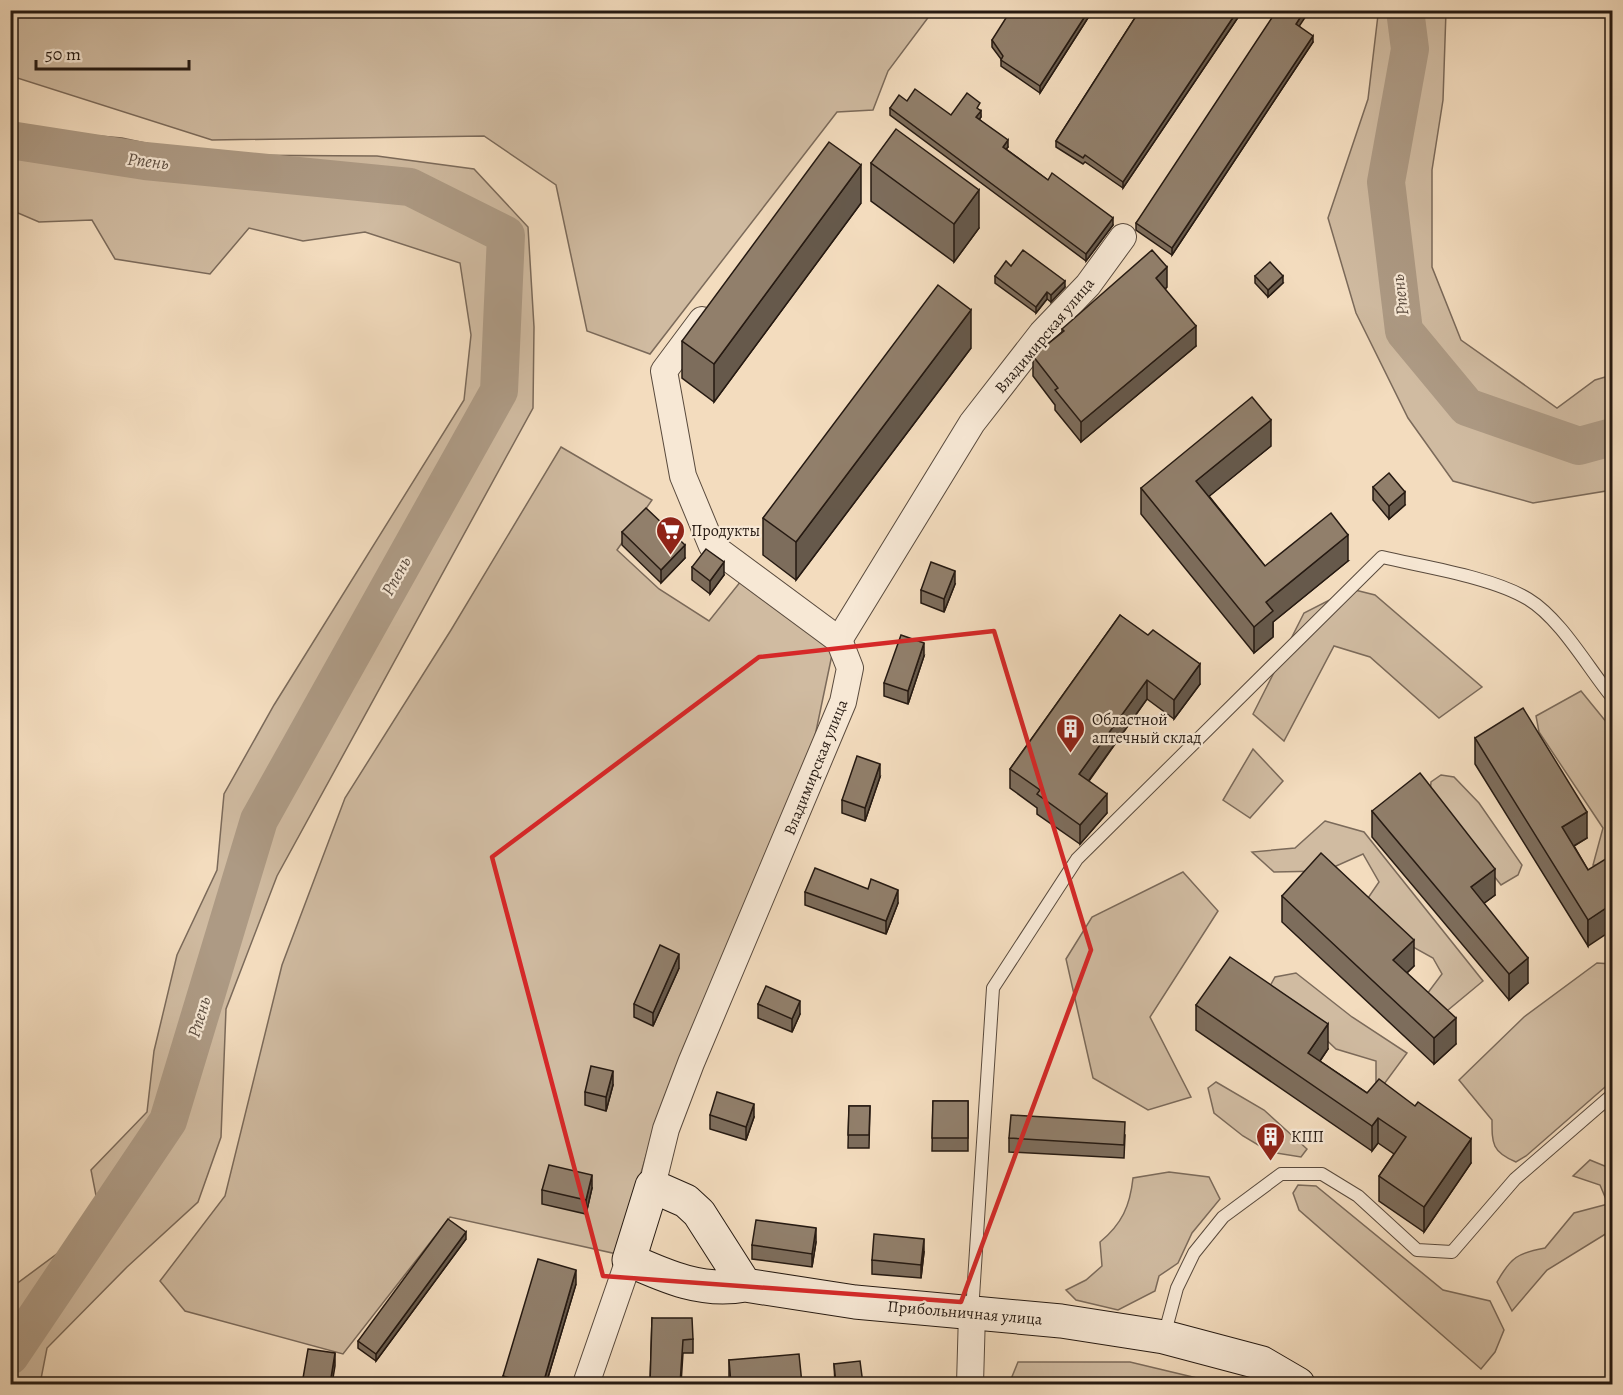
<svg xmlns="http://www.w3.org/2000/svg" width="1623" height="1395" font-family="Alegreya,serif">
<rect width="100%" height="100%" fill="#f3dcbe"/>
<filter id="stains"><feTurbulence type="fractalNoise" baseFrequency=".00333" numOctaves="4"/><feColorMatrix values="0 0 0 0 .2 0 0 0 0 .09 0 0 0 0 .02 0 0 0 .5 -.17"/></filter>
<radialGradient id="worn" r=".72"><stop offset=".6" stop-color="#630" stop-opacity="0"/><stop offset="1" stop-color="#630" stop-opacity=".3"/></radialGradient>
<g fill="#d0bba1" stroke="#7b6a5a" stroke-width="1.5">
<path d="M11,10H933V11L888,71L873,110L837,112L650,354L587,331L556,185L484,136L212,140L11,76Z"/>
<path d="M1381,11H1446L1443,100L1432,170V267L1461,340L1557,408L1595,380L1612,375V490L1533,503L1453,481L1408,418L1356,313L1328,218L1368,99L1378,15Z"/>
<path d="M11,128L122,138L201,155L377,156L474,169L528,227L534,327L533,408L277,876L226,1009L221,1137L198,1202L127,1267L47,1348L40,1384H11V1288L101,1221L91,1170L147,1112L154,1051L177,955L217,870L224,794L274,705L464,400L471,335L460,263L365,232L303,241L249,228L210,274L115,259L92,220L39,222L11,210Z"/>
<path d="M561,447L652,500L617,550L659,589L709,621L741,581L833,650L815,736L657,1119L617,1254L450,1217L343,1354L185,1311L160,1281L225,1196L282,965L345,798L451,630Z"/>
<path d="M1351,589L1375,595L1482,687L1439,718L1370,657L1334,646L1284,741L1253,714L1304,613Z"/>
<path d="M1581,691L1612,729V866L1593,865L1603,828L1539,732L1536,716Z"/>
<path d="M1253,749L1283,781L1250,818L1223,800Z"/>
<path d="M1441,775L1454,777L1479,803L1522,865L1518,875L1501,885L1430,794L1431,782Z"/>
<path d="M1325,821L1364,832L1483,981L1442,1015L1424,998L1442,974L1433,958L1395,937L1368,898L1379,882L1363,854L1325,871L1274,872L1252,852L1295,848Z"/>
<path d="M1183,872L1218,911L1150,1017L1191,1097L1148,1110L1093,1078L1066,959L1092,917Z"/>
<path d="M1597,963L1612,964V1081L1526,1156L1516,1162C1492,1152 1492,1144 1492,1120L1459,1080L1524,1017Z"/>
<path d="M1296,973L1352,1017L1407,1053L1376,1095V1061L1336,1049L1270,986L1275,977Z"/>
<path d="M1216,1082L1264,1110L1307,1149L1301,1157L1270,1152L1243,1136L1214,1113L1208,1088Z"/>
<path d="M1590,1160L1612,1169V1230L1547,1270L1512,1311L1497,1282C1511,1257 1518,1253 1545,1248L1574,1213L1608,1204L1600,1185L1573,1176Z"/>
<path d="M1169,1172L1209,1177L1220,1199L1192,1233L1178,1263L1159,1276L1155,1291L1118,1310L1076,1300L1066,1290L1086,1280L1102,1266L1100,1242C1122,1224 1130,1206 1133,1178Z"/>
<path d="M1298,1185L1316,1186L1443,1290L1490,1301L1504,1330L1495,1352L1481,1369L1299,1210L1293,1193Z"/>
<path d="M1018,1362H1130L1222,1384H1009Z"/>
</g>
<g fill="none" stroke-linecap="round" stroke-linejoin="round">
<g stroke="#ad9a84" stroke-width="38">
<path d="M1405,10L1410,49L1386,182L1404,331L1467,407L1579,446L1612,437"/>
<path d="M10,140L145,161L410,187L506,235L499,391L259,820L168,1121L10,1356"/>
</g>
<defs>
<g id="lane">
<path d="M972,1312L993,988L1077,859L1382,557C1424,567 1492,577 1528,599C1561,619 1588,668 1612,697"/>
<path d="M1164,1336L1177,1288L1194,1253L1223,1217L1281,1174H1322L1358,1196L1417,1250L1452,1252L1515,1179L1612,1095"/>
</g>
<g id="street">
<path d="M702,320L664,371L683,476L712,546L839,640"/>
<path d="M839,640L972,423L1042,333L1088,285L1123,237"/>
<path d="M652,1186L666,1129L691,1063L843,702L850,668L839,640"/>
<path d="M586,1384L629,1260"/>
<path d="M970,1384L972,1313"/>
</g>
<path id="secondary" d="M745,1285L699,1213L686,1201L652,1186L629,1260C667,1277 703,1293 745,1285L855,1302L1061,1321L1164,1337L1262,1363L1298,1384"/>
</defs>
<use href="#lane" stroke="#594a3d" stroke-width="14"/>
<use href="#street" stroke="#594a3d" stroke-width="28"/>
<use href="#secondary" stroke="#261a12" stroke-width="35"/>
<use href="#lane" stroke="#f7e8d5" stroke-width="12"/>
<use href="#street" stroke="#f7e8d5" stroke-width="26"/>
<use href="#secondary" stroke="#f7e8d5" stroke-width="33"/>
</g>
<g fill="#7d6d5c" stroke="#261a12" stroke-width="1.5">
<path d="M1093,10L1040,93L1001,66V59L992,47V40Z"/>
<path d="M1140,10H1243L1123,188L1085,162L1083,164L1056,147V141Z"/>
<path d="M1299,26L1313,42L1172,255L1136,230V223Z"/>
<path d="M890,108L951,115L980,110L981,117L979,119L1008,147L1006,149L1048,180L1113,225L1086,261L890,115Z"/>
<path d="M871,163L979,228L954,262L871,201Z"/>
<path d="M861,203L714,402L682,378V341Z"/>
<path d="M1011,266L1065,287L1051,302L1047,299L1036,313L995,283V276Z"/>
<path d="M1255,276L1283,283L1268,297L1255,283Z"/>
<path d="M1167,287L1165,289L1196,346L1081,442L1055,410V405L1033,376V356L1062,332V329Z"/>
<path d="M971,348L796,580L763,555V518Z"/>
<path d="M1271,446L1209,496L1265,566L1348,561L1273,622V637L1254,653L1141,514V488Z"/>
<path d="M1373,487L1405,505L1389,519L1373,500Z"/>
<path d="M622,532L685,558L661,583L622,545Z"/>
<path d="M692,567L724,575L710,594L692,580Z"/>
<path d="M955,584L944,612L921,603V590Z"/>
<path d="M1120,615L1200,684L1174,719L1147,699L1089,781L1107,813L1080,844L1037,814V808L1010,788V769Z"/>
<path d="M924,656L908,704L884,696V683Z"/>
<path d="M1475,738L1587,838L1574,846L1588,870V946L1475,764Z"/>
<path d="M880,777L865,821L842,813V800Z"/>
<path d="M1372,811L1495,895L1484,903L1528,983L1509,1000L1372,837Z"/>
<path d="M868,889L898,903L886,934L805,905V892Z"/>
<path d="M1282,896L1414,966L1407,973L1456,1044L1434,1064L1282,922Z"/>
<path d="M679,968L653,1026L634,1017V1004Z"/>
<path d="M758,1004L800,1014L792,1032L758,1018Z"/>
<path d="M1196,1005L1328,1049L1320,1061L1471,1163L1424,1232L1379,1201V1176L1394,1154L1378,1143L1372,1151L1196,1030Z"/>
<path d="M613,1085L606,1111L585,1105V1092Z"/>
<path d="M933,1101H968V1151H932Z"/>
<path d="M849,1106H870L869,1148H848Z"/>
<path d="M710,1115L754,1117L746,1140L710,1129Z"/>
<path d="M1125,1135L1124,1158L1009,1152V1138Z"/>
<path d="M592,1188L586,1214L542,1204V1190Z"/>
<path d="M466,1239L376,1361L358,1348V1341Z"/>
<path d="M816,1242L812,1267L752,1259V1245Z"/>
<path d="M924,1252L921,1278L872,1274V1260Z"/>
<path d="M576,1284L546,1384H503V1376Z"/>
<path d="M652,1318L693,1339V1353H683L681,1384H650Z"/>
<path d="M729,1360L802,1384H729Z"/>
<path d="M834,1364L863,1384H835Z"/>
</g>
<g fill="#66594b" stroke="#261a12" stroke-width="1.5">
<path d="M1089,10H1093L1040,93V86Z"/>
<path d="M1238,10H1243L1123,188V182Z"/>
<path d="M1305,10H1310L1296,31V24Z"/>
<path d="M1313,36V42L1172,255V248Z"/>
<path d="M981,111V117L976,124V117Z"/>
<path d="M1008,140V147L1003,153V147Z"/>
<path d="M861,165V203L714,402V364Z"/>
<path d="M979,190V228L954,262V224Z"/>
<path d="M1113,218V225L1086,261V254Z"/>
<path d="M1167,267V287L1156,298V278Z"/>
<path d="M1283,276V283L1268,297V290Z"/>
<path d="M1065,281V287L1051,302V295Z"/>
<path d="M1047,292V299L1036,313V307Z"/>
<path d="M971,310V348L796,580V542Z"/>
<path d="M1196,326V346L1081,442V422Z"/>
<path d="M1271,420V446L1196,507V481Z"/>
<path d="M1405,492V505L1389,519V506Z"/>
<path d="M1348,535V561L1273,622V637L1254,653V627L1266,602Z"/>
<path d="M685,545V558L661,583V570Z"/>
<path d="M724,562V575L710,594V581Z"/>
<path d="M955,571V584L944,612V599Z"/>
<path d="M924,643V656L908,704V691Z"/>
<path d="M1200,664V684L1174,719V700Z"/>
<path d="M1147,680V699L1079,794V774Z"/>
<path d="M880,764V777L865,821V808Z"/>
<path d="M1107,794V813L1080,844V825Z"/>
<path d="M1587,812V838L1562,853V827Z"/>
<path d="M1495,869V895L1471,913V887Z"/>
<path d="M898,890V903L886,934V921Z"/>
<path d="M1612,904V930L1588,946V920Z"/>
<path d="M1414,940V966L1393,986V960Z"/>
<path d="M679,954V968L653,1026V1013Z"/>
<path d="M1528,958V983L1509,1000V974Z"/>
<path d="M800,1001V1014L792,1032V1019Z"/>
<path d="M1456,1018V1044L1434,1064V1038Z"/>
<path d="M1328,1024V1049L1308,1078V1053Z"/>
<path d="M613,1071V1085L606,1111V1097Z"/>
<path d="M754,1104V1117L746,1140V1127Z"/>
<path d="M1378,1118V1143L1372,1151V1126Z"/>
<path d="M1471,1139V1163L1424,1232V1207Z"/>
<path d="M592,1175V1188L586,1214V1200Z"/>
<path d="M816,1228V1242L812,1267V1254Z"/>
<path d="M466,1232V1239L376,1361V1354Z"/>
<path d="M924,1239V1252L921,1278V1265Z"/>
<path d="M576,1270V1284L546,1384H543Z"/>
<path d="M335,1353V1366L332,1384H330Z"/>
</g>
<g fill="#917f6b" stroke="#261a12" stroke-width="1.5">
<path d="M1011,10H1089L1040,86L1001,60L1003,56L992,40Z"/>
<path d="M1140,10H1238L1123,182L1085,155L1083,158L1056,141Z"/>
<path d="M1277,10H1305L1296,24L1313,36L1172,248L1136,223Z"/>
<path d="M915,89L951,115L967,93L980,103L977,108L981,111L976,117L1008,140L1003,147L1048,180L1052,173L1113,218L1086,254L890,108L899,95L907,101Z"/>
<path d="M896,129L979,190L954,224L871,163Z"/>
<path d="M829,142L861,165L714,364L682,341Z"/>
<path d="M1023,250L1065,281L1051,295L1047,292L1036,307L995,276L1006,261L1011,266Z"/>
<path d="M1152,250L1167,267L1156,278L1196,326L1081,422L1055,390L1058,388L1033,356L1064,331L1062,329Z"/>
<path d="M1270,262L1283,276L1268,290L1255,276Z"/>
<path d="M938,285L971,310L796,542L763,518Z"/>
<path d="M1252,397L1271,420L1196,481L1265,566L1331,513L1348,535L1266,602L1273,611L1254,627L1141,488Z"/>
<path d="M1389,473L1405,492L1389,506L1373,487Z"/>
<path d="M646,508L685,545L661,570L622,532Z"/>
<path d="M706,549L724,562L710,581L692,567Z"/>
<path d="M931,562L955,571L944,599L921,590Z"/>
<path d="M1120,615L1148,635L1153,630L1200,664L1174,700L1147,680L1079,774L1107,794L1080,825L1037,794L1040,790L1010,769Z"/>
<path d="M901,635L924,643L908,691L884,683Z"/>
<path d="M1523,708L1587,812L1562,827L1588,870L1612,855V904L1588,920L1475,738Z"/>
<path d="M857,756L880,764L865,808L842,800Z"/>
<path d="M1420,773L1495,869L1471,887L1528,958L1509,974L1372,811Z"/>
<path d="M1321,853L1414,940L1393,960L1456,1018L1434,1038L1282,896Z"/>
<path d="M815,868L868,889L871,879L898,890L886,921L805,892Z"/>
<path d="M660,945L679,954L653,1013L634,1004Z"/>
<path d="M1230,957L1328,1024L1308,1053L1367,1093L1379,1079L1415,1106L1418,1102L1471,1139L1424,1207L1379,1176L1406,1137L1378,1118L1372,1126L1196,1005Z"/>
<path d="M766,986L800,1001L792,1019L758,1004Z"/>
<path d="M591,1066L613,1071L606,1097L585,1092Z"/>
<path d="M717,1092L754,1104L746,1127L710,1115Z"/>
<path d="M933,1101H968V1138H932Z"/>
<path d="M849,1106H870L869,1135H848Z"/>
<path d="M1011,1115L1125,1122L1124,1145L1009,1138Z"/>
<path d="M549,1165L592,1175L586,1200L542,1190Z"/>
<path d="M448,1219L466,1232L376,1354L358,1341Z"/>
<path d="M756,1220L816,1228L812,1254L752,1245Z"/>
<path d="M874,1234L924,1239L921,1265L872,1260Z"/>
<path d="M538,1259L576,1270L543,1384H531L503,1376Z"/>
<path d="M652,1318H692L693,1339L683,1340L680,1384H650Z"/>
<path d="M308,1349L335,1353L330,1384H302Z"/>
<path d="M799,1354L802,1384H731L729,1360Z"/>
<path d="M860,1361L863,1384H836L834,1364Z"/>
</g>
<path fill="none" stroke="#d62828" stroke-width="4.5" stroke-linejoin="round" d="M994,631L1091,950L961,1302L603,1276L492,857L759,657Z"/>
<defs>
<symbol id="supermarket-pin" viewBox="-11 -11 22 30"><path d="M0 17L-7.5 6A9.5 9.5 0 1 1 7.5 6Z" fill="#8f2418" stroke="#f7e8d5"/><path d="M-6-5.5h2.5l.6 2H6L4.5 2H-2.5L-4.4-4H-6ZM-1.5 3.2a1.3 1.3 0 1 0 .1 0ZM3 3.2a1.3 1.3 0 1 0 .1 0Z" fill="#fff"/></symbol>
<symbol id="building-pin" viewBox="-11 -11 22 30"><path d="M0 17L-7.5 6A9.5 9.5 0 1 1 7.5 6Z" fill="#8f2418" stroke="#f7e8d5"/><path d="M-4-6H4V6H1V3H-1V6H-4ZM-2.5-4.3h1.7v1.8h-1.7ZM.8-4.3h1.7v1.8H.8ZM-2.5-1h1.7V.8h-1.7ZM.8-1h1.7V.8H.8Z" fill="#fff"/></symbol>
</defs>
<g fill-rule="evenodd">
<use href="#supermarket-pin" x="654" y="514" width="33" height="45"/>
<use href="#building-pin" x="1054" y="712" width="33" height="45"/>
<use href="#building-pin" x="1254" y="1120" width="33" height="45"/>
</g>
<g text-anchor="middle" stroke-width="4.5" stroke-linejoin="round" paint-order="stroke">
<g font-size="16" fill="#261a12" stroke="#f7e8d5">
<text transform="translate(1044 335) rotate(-50)" y="6">Владимирская улица</text>
<text transform="translate(815 767) rotate(-68)" y="6">Владимирская улица</text>
<text transform="translate(965 1312) rotate(5)" y="6">Прибольничная улица</text>
</g>
<g font-size="16" fill="#261a12" stroke="#f7e8d5" text-anchor="start">
<text x="691" y="536">Продукты</text>
<text x="1092" y="725">Областной<tspan x="1092" dy="18">аптечный склад</tspan></text>
<text x="1291" y="1142">КПП</text>
</g>
<g font-size="18" font-style="italic" fill="#5c4d40" stroke="#f7e8d5">
<text transform="translate(148 161) rotate(7)" y="6">Рпень</text>
<text transform="translate(1400 295) rotate(-97)" y="6">Рпень</text>
<text transform="translate(396 576) rotate(-61)" y="6">Рпень</text>
<text transform="translate(199 1017) rotate(-73)" y="6">Рпень</text>
</g>
</g>
<rect width="1623" height="1395" fill="none" stroke="#f3dcbe" stroke-width="36"/>
<rect x="12" y="12" width="1599" height="1371" fill="none" stroke="#261a12" stroke-width="3"/>
<rect x="18" y="18" width="1587" height="1359" fill="none" stroke="#261a12" stroke-width="1.5"/>
<path d="M36 60v9h153v-9" fill="none" stroke="#261a12" stroke-width="3"/>
<text x="45" y="60" font-size="18" fill="#261a12" stroke="#f7e8d5" stroke-width="4.5" paint-order="stroke">50 m</text>
<rect width="100%" height="100%" filter="url(#stains)"/>
<rect width="100%" height="100%" fill="url(#worn)"/>
</svg>
